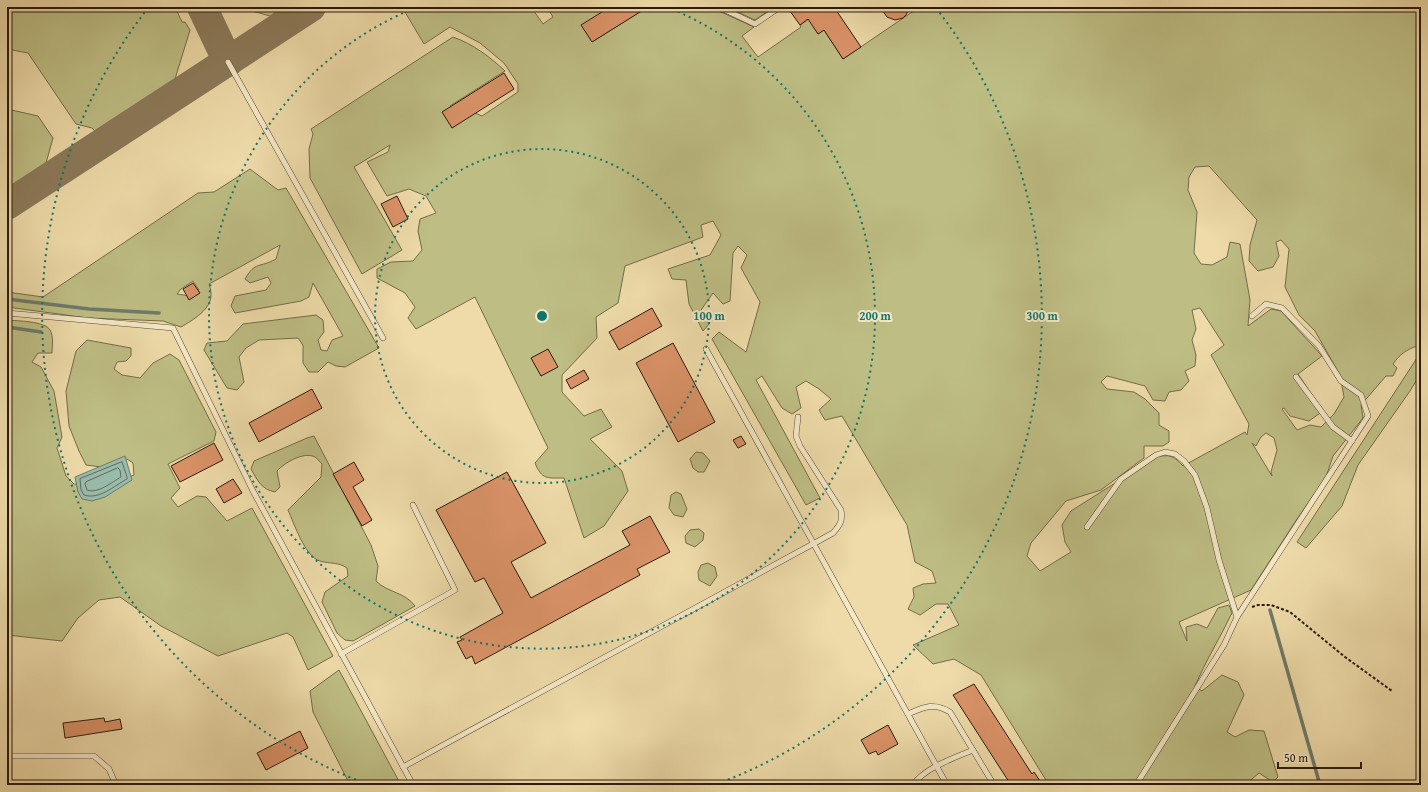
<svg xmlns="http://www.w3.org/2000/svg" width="1428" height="792" font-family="'Gentium Book Plus',serif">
<rect width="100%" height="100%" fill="#eedba9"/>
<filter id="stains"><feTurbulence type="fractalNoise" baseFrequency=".005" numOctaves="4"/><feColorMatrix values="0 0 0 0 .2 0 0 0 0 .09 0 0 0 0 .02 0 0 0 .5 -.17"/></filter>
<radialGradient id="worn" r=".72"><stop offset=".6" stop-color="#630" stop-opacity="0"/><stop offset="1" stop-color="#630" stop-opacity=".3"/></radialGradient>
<g fill="#bebe84" stroke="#746c48" fill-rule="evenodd">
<path d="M7,7H175L182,22H185L190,30L175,79L95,131L92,128L76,124L28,53L7,49Z"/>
<path d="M238,7H283L270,16Z"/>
<path d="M402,7H531L543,24L553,17L547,7H610L592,42L641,11L639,7H710L754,27L742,36L758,57L801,27L800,25L822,10L813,26L818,34L824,30L843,59L918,8L917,7H1421V336L1417,346C1406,350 1400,354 1393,364L1397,368L1393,376H1386L1361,405L1363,418L1333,456L1326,477L1297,519L1251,590L1179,622L1187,641L1186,627L1197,624L1207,628L1218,608L1229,605L1232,613C1220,638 1206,660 1195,686L1202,691L1222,675L1238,682L1244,695L1227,732L1235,737L1249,730L1264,731L1278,777L1273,782L1259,773L1245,785H1049L981,675L954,659L933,664L913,645L959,625L948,604H936L920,615L908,609L914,597L913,588L923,584L936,583L932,571L915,562L907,525L842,416L825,420L819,410L831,399L819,389L806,381L796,387L801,408L792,414L782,408L762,376L756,380L820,498L806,505L712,339L719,332L746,352L760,302L741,268L747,255L738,246L733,253L730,301L723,304L713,293L701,310L710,323L703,331L689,304L686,280L672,279L668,269L710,255L721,235L713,221L701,225L703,237L625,266L618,303L596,317L597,338L562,375V392L584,416L601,409L612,427L590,439L622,471L628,491L604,526L584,538L564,478C547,478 542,480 535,463L548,448L475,297L416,329L408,318L415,307L405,293L377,278V269L391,262L413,261L422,250L418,231L420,219L436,213L426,196L409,189L387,196L367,162L388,152L390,145L354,167L402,250L362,274L310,178L309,149L313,134L311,129L453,37C473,44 490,57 505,71L450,106L462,107L482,116L518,92V84L504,63L480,43L450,27L424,44ZM1209,166L1257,220L1250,245L1249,261L1258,271L1273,267L1279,256L1276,242L1281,240L1289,249L1285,287L1299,315L1315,331L1340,375L1344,397L1334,414L1321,427L1310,425L1297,430L1282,409L1284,408L1290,416L1309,421L1323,411L1298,374L1322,356L1281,311L1271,309L1248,326L1250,300L1240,244L1230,242L1227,257L1212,265L1201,264L1194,253L1197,212L1188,190L1189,177L1195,167ZM1200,308L1224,345L1211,355L1249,424L1247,435L1245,432L1183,466C1174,456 1170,454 1156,457L1071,511L1062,525L1065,542L1071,552L1040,571L1027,556L1031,543L1066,501L1101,490L1144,458V446H1163L1169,442V431L1159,425V413L1145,399L1134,392L1107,389L1101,382L1107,376L1145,386L1153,400L1165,401L1169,392L1181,390L1189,381L1185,371L1195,366L1196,355L1192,340L1196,329L1192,310ZM1266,433L1274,438L1277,450L1271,472L1272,476L1252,443L1256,446L1261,437Z"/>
<path d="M727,7H774L755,20Z"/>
<path d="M7,109L38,116L53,138L46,163L7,189Z"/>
<path d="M250,169L278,190L286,188L379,348L345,367L336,366L328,362L318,372H309L303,363V345L298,338L259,340L246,348L239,357L244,382L237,390L227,388L204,350L207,343L227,341L243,324L316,315L323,320L324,332L318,340L321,350L327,351L332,340L343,336L313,283L309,297L301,301L235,313L231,306L235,296L266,290L271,283L268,277L250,283L245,279C255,261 260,268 276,259L280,245L209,284C210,287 211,291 211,294C212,309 193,320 181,327L163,321L88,318L7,307V292L43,297L198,193L214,192ZM193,281L199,290L190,296L177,294L181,289Z"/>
<path d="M7,320C17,321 45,321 50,330C54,337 52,345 52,353H38L32,362L41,367L54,391L62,437L57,448L66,476L74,484L105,487L134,475L133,463L127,459L109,468L86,465L79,451L69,426L66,391L76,351L87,340L131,348V356L126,361L117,362L114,369L122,375L140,378L153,363L170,354L179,360L216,432L214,441L168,464L180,488L171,498L178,507L197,496L206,497L227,521L252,508L333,656L308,670L293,637L287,633L218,656L161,626L120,597L99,600L78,618L62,641L7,635Z"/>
<path d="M1421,349V373L1410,391L1358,465L1342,506L1306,548L1297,542L1417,358Z"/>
<path d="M314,436L371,545L378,566L376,581C388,593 405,592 415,606L353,641L345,640L337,633L322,602L325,592L348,576L347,568C339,562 330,564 320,561C305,557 294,523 288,510L321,477L322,464C320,462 317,458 315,457C304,451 284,463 277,471L280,487L275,492C261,489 258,481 251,469L254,461L307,438Z"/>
<path d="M696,452L703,453L710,461L704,472H698L693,468L690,459Z"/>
<path d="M676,492L681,494L687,509L683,517L674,515L669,508L671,495Z"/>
<path d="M699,529L704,533L703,540L695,547L686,543L685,536L690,530Z"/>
<path d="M708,563L715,567L717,576L710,586L699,580L698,572L701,565Z"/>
<path d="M339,670L401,785H350L313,712L310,691Z"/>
</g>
<path fill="#9ba" stroke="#6d7b6b" d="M125,456L132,480L105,497L92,501L82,499L78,492L75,477Z"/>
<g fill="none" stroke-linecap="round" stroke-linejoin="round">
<g stroke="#626a5b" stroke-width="1">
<path d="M122,462L127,477V479C114,486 99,500 84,495L81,490L80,479Z"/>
<path d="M118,468L120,470L121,477C112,482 98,494 87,490L85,484L86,482Z"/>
</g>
<g stroke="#6d7b6b" stroke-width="3.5">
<path d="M7,299L89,309L159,313"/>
<path d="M7,327L41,332"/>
<path d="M1270,610L1320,785"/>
</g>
<g stroke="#8c7a5a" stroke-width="30">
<path d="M202,7L228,62"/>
<path d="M7,205L311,7"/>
</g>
</g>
<g fill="#db9368" stroke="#2b1a0c">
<path d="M610,7H648L592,42L581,25Z"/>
<path d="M796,7H834L861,47L843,59L824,30L818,34L808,19L800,25L790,11Z"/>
<path d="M880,7H910L906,15L903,18L895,20L887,17Z"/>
<path d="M504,73L514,89L452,128L442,112Z"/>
<path d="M397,196L408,219L393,227L381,204Z"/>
<path d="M193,283L200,293L189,300L183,289Z"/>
<path d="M652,308L662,326L619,350L609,332Z"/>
<path d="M673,343L715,422L678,442L636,363Z"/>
<path d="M548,349L558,367L541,376L531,358Z"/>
<path d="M584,370L589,379L571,389L566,380Z"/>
<path d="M312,389L322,408L259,442L249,423Z"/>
<path d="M741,436L746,444L738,448L733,440Z"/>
<path d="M214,443L223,460L180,482L171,466Z"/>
<path d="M354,462L364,480L353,487L372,520L362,526L333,474Z"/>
<path d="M507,472L546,543L511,562L531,598L630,545L622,531L650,516L670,552L637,569L640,575L475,664L472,656L466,659L457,642L462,640L460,637L503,613L484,578L475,582L436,510Z"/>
<path d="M233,479L242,493L224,503L216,489Z"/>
<path d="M974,684L1032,774L1034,772L1040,781L1034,785H1011L953,695Z"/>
<path d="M104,718L105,722L120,719L122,729L65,738L63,723Z"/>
<path d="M888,725L898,744L878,755L876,751L869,754L861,740Z"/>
<path d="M300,731L308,748L266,770L257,753Z"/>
</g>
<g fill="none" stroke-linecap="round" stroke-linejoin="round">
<defs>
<g id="lane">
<path d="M719,7L755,24L780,7"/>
<path d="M228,62L383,338"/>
<path d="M7,313L173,328L253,491L413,785"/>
<path d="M706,349L947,785"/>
<path d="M1296,377L1333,427L1352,441"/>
<path d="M1087,527L1121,479L1156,455L1165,452L1175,454L1184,461L1195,475L1207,508L1219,560L1237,617"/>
<path d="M341,654L455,590L413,505"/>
<path d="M908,714C924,707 934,702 950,712L994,785"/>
<path d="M7,756H94L109,769L116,785"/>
<path d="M403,767L833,533C840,525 843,521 841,510L800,446L796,436L798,417"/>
<path d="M913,785C924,768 954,758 973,750"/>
<path d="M1136,785L1224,645L1237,617L1368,416L1361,395L1341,381L1319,346L1282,308L1266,304L1252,316"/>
</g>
</defs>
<use href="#lane" stroke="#5c4a33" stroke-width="6"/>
<path stroke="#2b1a0c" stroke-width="2" stroke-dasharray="3 2" stroke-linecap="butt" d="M1252,607L1258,605H1271L1290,612L1345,657L1392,691"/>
<use href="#lane" stroke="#f4e8c7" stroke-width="5"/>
</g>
<g fill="none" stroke="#0f766e" stroke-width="2" stroke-dasharray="2 4">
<circle cx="542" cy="316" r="167"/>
<path d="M667 7A333 333 0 1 1 417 7"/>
<path d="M367 784A500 500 0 0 1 148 8M936 8A500 500 0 0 1 717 784"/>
</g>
<circle cx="542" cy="316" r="6" fill="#0f766e" stroke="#f4e8c7" stroke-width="2"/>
<g font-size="12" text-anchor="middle" font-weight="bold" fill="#0f766e" stroke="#f4e8c7" stroke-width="4" stroke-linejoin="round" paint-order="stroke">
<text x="709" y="320">100 m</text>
<text x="875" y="320">200 m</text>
<text x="1042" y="320">300 m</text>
</g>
<rect width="1428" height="792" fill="none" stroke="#eedba9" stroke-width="24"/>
<rect x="8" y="8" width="1412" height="776" fill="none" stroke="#2b1a0c" stroke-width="2"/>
<rect x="12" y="12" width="1404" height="768" fill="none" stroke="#2b1a0c"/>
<path d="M1278 762v6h83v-6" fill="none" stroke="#2b1a0c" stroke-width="2"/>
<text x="1284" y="762" font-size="12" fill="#2b1a0c" stroke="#f4e8c7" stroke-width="3" paint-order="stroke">50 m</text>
<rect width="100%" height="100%" filter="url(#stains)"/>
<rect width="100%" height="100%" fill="url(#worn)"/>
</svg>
